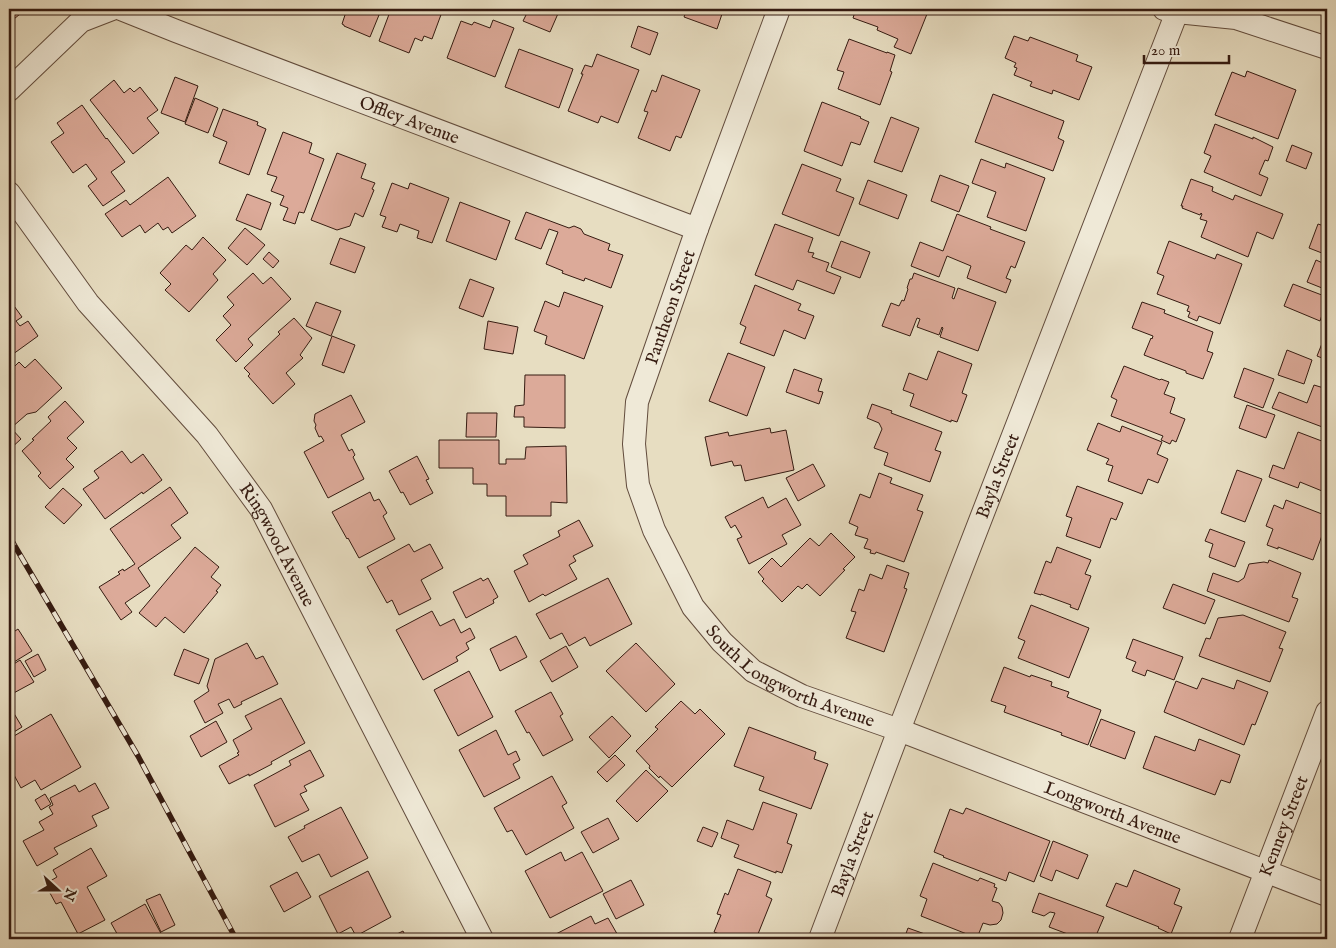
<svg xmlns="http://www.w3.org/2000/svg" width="1336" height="948" font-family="'IM FELL English',serif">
<rect width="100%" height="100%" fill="#e7ddc1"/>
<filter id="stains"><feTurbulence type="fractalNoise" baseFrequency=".004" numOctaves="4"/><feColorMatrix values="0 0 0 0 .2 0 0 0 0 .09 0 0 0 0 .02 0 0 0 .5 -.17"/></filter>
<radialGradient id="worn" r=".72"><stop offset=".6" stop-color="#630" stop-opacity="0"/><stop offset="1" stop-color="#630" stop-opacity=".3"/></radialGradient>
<g fill="#dcaa99" stroke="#351b11">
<path d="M9,9H24L25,10L9,23Z"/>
<path d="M296,9H312L310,14Z"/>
<path d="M347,9H373L372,12L379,15L370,37L344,26V25L342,24Z"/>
<path d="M391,9H434L442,12L432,39L424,36L422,41L415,38L409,53L379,41Z"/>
<path d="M516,9H560L550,32L523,21L527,13Z"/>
<path d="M687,9H731L730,13L723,11L717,29L684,17Z"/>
<path d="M856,9H929L911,54L894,47L898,39L877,30L878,27L853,18Z"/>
<path d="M493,20L514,28L495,77L447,58L461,21L472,25L474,22L490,28Z"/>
<path d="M638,26L658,33L650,55L631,47Z"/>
<path d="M1014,36L1028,41L1030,37L1078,55L1076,61L1092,67L1079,100L1053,90L1052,94L1030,86L1032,82L1014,75L1017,68L1014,67L1016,63L1005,58Z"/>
<path d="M849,39L887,53V52L895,55L890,71L892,72L880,105L838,89L844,72L837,70Z"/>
<path d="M519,49L573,69L559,108L505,87Z"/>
<path d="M597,54L639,70L618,123L601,116L598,123L568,111L583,74H581L585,65L592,67Z"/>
<path d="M1247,71L1296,90L1278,139L1215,115L1232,72L1245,77Z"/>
<path d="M662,75L700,90L681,138L676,136L670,151L638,138L648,112L644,111L652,90L656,92Z"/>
<path d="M175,77L198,86L185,122L161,113Z"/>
<path d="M114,80L124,93L130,88L134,92L140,87L158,110L147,118L159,133L133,154L90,100Z"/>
<path d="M993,94L1064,121L1058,138L1064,141L1053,171L975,142Z"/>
<path d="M195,98L218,108L208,133L185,124Z"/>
<path d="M822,102L861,117L860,118L869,122L860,145L851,142L842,166L804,151Z"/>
<path d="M82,105L106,139L107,138L125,162L111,172L125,191L103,206L88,186L97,179L86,164L73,173L51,142L64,133L57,123Z"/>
<path d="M223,109L258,122L257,125L266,129L249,175L219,163L227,142L213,136Z"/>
<path d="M891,117L919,128L902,172L874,162Z"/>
<path d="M1215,124L1253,139V137L1273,147L1268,161L1265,160L1259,174L1268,178L1261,196L1204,172L1211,156L1204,153Z"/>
<path d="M283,132L312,143L309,153L324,159L304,213L299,212L295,224L283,220L288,208L280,205L284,196L271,191L277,177L267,174Z"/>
<path d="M1292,145L1312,153L1306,169L1286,161Z"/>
<path d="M337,153L366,164L361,178L375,183L372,189L374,190L363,217L355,213L350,226L337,230L311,220Z"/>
<path d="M981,159L1005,168L1006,163L1045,178L1026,231L987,217L996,192L972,183Z"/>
<path d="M802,164L841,179L836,191L854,198L839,236L782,214Z"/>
<path d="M940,175L969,186L959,212L931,201Z"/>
<path d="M168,177L196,216L172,233L168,227L163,230L158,223L145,233L140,225L122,237L105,214L126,200L130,205Z"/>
<path d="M1191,179L1213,187L1212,191L1233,200L1235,195L1283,214L1273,239L1257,232L1248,257L1201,237L1207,221L1200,219L1202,214L1201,213L1200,215L1182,208L1183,206H1181Z"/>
<path d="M868,180L907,195L898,219L859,204Z"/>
<path d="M392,183L408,189L410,183L449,198L432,243L417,238L419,231L400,224L397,232L382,227L386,217L380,215Z"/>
<path d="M247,194L271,203L261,230L236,220Z"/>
<path d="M460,202L510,221L496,260L446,241Z"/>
<path d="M526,212L569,228L574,226L581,229L584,234L610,244L608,250L623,255L611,288L585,278L584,281L562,273L563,271L546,264L558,232L549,229L541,249L515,239Z"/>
<path d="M957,214L991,227L990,229L1025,242L1015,268L1011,266L1006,278L1011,280L1006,293L967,278L971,266L947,256L939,277L911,266L920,242L943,251Z"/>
<path d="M775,224L813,238L808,252L814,253L812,257L829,263L826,271L841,277L834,294L797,280L793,290L755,275Z"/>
<path d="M1318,224L1327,227V255L1309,248Z"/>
<path d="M245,228L265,245L247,265L228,248Z"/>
<path d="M203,237L226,260L213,274L218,280L189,312L165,290L171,284L160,273L186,245L192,250Z"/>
<path d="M340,238L365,247L355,273L330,264Z"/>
<path d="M841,241L870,252L860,278L831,267Z"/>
<path d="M1169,241L1215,259L1217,254L1242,264L1220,324L1199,316L1197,321L1188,317L1190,312L1187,311L1189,306L1157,294L1164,276L1157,273Z"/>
<path d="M269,252L279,261L273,268L263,259Z"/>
<path d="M1316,260L1327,265V290L1307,282Z"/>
<path d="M253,273L263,284L271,277L291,299L248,339L253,345L236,362L216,340L231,325L223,316L234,305L227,297Z"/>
<path d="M914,273L955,288L952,298L954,299L958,288L996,302L978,351L940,337L943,328L942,327L939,335L917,327L920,319L917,318L910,336L882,326L891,303L899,306L902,300L904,301L908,289L907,288L910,279H912Z"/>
<path d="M470,279L494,288L483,317L459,308Z"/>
<path d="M1293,284L1327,297V300L1320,321L1284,306Z"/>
<path d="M755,285L801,304L798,310L814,316L805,339L784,330L774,356L740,343L746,327L740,324Z"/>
<path d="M564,292L603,306L584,359L545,344L547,336L534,331L545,301L559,307Z"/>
<path d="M9,299L22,317L16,321L20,326L28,321L38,336L9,357Z"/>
<path d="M316,302L341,311L331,336L306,326Z"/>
<path d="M1142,302L1165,310L1164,313L1213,332L1207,351L1213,353L1203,379L1186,373V371L1144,355L1151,338L1152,339L1153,336L1132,328Z"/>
<path d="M294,318L312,338L300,355L303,358L286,373L295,384L273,404L248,376L250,374L244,368L280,334L278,332Z"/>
<path d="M488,321L518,327L513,354L484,349Z"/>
<path d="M1327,331V360L1317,356Z"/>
<path d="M332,336L355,345L344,373L322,365Z"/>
<path d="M1287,350L1312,360L1304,384L1278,375Z"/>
<path d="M938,351L972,364L962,393L967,395L957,422L951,420V422L910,406L914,394L903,390L909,373L927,380Z"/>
<path d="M728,353L765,367L747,416L709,401Z"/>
<path d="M35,359L62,388L36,412L27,414L11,428L21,439L9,450V372L19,362L25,368Z"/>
<path d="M1124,366L1160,380L1161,379L1169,382L1164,394L1175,398L1170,413L1185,419L1176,442L1172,440L1170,444L1161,440L1163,436L1111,416L1117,400L1111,397Z"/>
<path d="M1244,368L1274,379L1263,408L1234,397Z"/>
<path d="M794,369L822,379L818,391L823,392L819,404L786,392Z"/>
<path d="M525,375H565V428L524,427V417H514L515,406L524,405Z"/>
<path d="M1314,385L1327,389V427H1326L1325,428L1272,408L1279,392L1307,403Z"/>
<path d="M351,395L365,422L341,435L349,451L352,449L355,455L353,457L364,479L328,498L304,452L324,441L321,436L319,437L315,428L316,425L314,421L315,414Z"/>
<path d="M65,401L84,422L67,438L77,448L66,459L74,467L50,489L38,476L41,473L22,451L34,440L32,439L51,421L48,417Z"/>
<path d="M872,404L892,411L891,413L942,432L935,450L941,452L930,482L884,465L888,453L874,448L882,429L879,423L867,418Z"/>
<path d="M1247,405L1275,415L1266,438L1239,428Z"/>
<path d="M467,413H497L496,437H466Z"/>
<path d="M1098,423L1120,432L1122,426L1162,442L1157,454L1168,459L1158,483L1148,479L1142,494L1108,481L1113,466L1106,464L1109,459L1087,450Z"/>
<path d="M770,428L771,433L786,430L794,470L745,481L741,465L734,466L732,461L711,466L705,437L728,432L729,436Z"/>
<path d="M1298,432L1327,443V493L1300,482L1298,488L1269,477L1273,465L1284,469Z"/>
<path d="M439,440H499V464H506V459H525L526,447L566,446L567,503L551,502V516H506V496H487V484H473V468H439Z"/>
<path d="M122,451L131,463L143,454L162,480L143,494L142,492L105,519L83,489L99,478L94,471Z"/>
<path d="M417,456L429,479L426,480L433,493L410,505L403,492L401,493L389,471Z"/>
<path d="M813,464L825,486L798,501L786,478Z"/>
<path d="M1237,470L1262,479L1245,522L1221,513Z"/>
<path d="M879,473L892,478L890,483L923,495L917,510L923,512L904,562L876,552L875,554L870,553L871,550L864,548L868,539L855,535L858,527L849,523L860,494L870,498Z"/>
<path d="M1077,486L1123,503L1116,520L1111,518L1100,548L1066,536L1072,518L1066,516Z"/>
<path d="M170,487L188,513L171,525L181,538L138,568L150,586L125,603L132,612L121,620L99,587L120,574L118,572L123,569L124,571L135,564L110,529Z"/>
<path d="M63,488L82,505L64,524L45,507Z"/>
<path d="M370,492L374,501L379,499L387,513L383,516L395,539L359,558L348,538L347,539L332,512Z"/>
<path d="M763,497L768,508L786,498L801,525L782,535L787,544L749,564L737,539L742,537L735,525L731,528L725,517Z"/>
<path d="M1286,500L1327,516V522L1313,560L1278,547V549L1267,545L1273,529L1266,526L1274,505L1283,509Z"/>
<path d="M579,520L593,546L573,556L576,561L569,565L577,579L545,596L543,594L529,602L514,571L528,564L523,555L560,536L558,531Z"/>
<path d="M1210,529L1245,542L1235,567L1209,557L1213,544L1205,541Z"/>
<path d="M831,533L855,557L843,569L845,570L820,596L807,584L802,589L798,586L782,602L762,581L764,579L758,572L772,558L781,567L810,538L819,546Z"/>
<path d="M409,544L414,552L430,544L443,568L421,580L431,599L399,615L392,600L387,603L367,567Z"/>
<path d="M195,547L219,567L211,577L221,585L216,591L218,592L184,633L165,617L156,627L139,613Z"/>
<path d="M1057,547L1091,560L1085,574L1091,576L1078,610L1070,607L1071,605L1041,594V595L1034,593L1046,561L1051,563Z"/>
<path d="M1269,560L1301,573L1292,597L1298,599L1289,622L1207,591L1213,573L1238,582L1244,578L1249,564L1264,562L1268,563Z"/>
<path d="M887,565L909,573L904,588L907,589L884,652L846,638L856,612L851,611L859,589L864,591L870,574L882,579Z"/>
<path d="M481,578L483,581L488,578L498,597L493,600L494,603L466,618L453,592Z"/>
<path d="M608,578L632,624L590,646L585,637L569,646L562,633L550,639L536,614Z"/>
<path d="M1173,584L1215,600L1205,624L1163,608Z"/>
<path d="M1031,605L1089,628L1069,678L1018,658L1025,641L1018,638Z"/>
<path d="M432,611L440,626L454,619L461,633L470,628L475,638L466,643L469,649L456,657L458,661L423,680L396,630Z"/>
<path d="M1243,615L1286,632L1279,648L1283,649L1270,682L1199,656L1206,638L1210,639L1218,618Z"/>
<path d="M18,629L32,651L9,665V635Z"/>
<path d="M516,636L527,657L500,671L490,649Z"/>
<path d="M1133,639L1183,657L1174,680L1147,670L1145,676L1132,671L1136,662L1126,658Z"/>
<path d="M247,643L256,659L263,656L278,684L241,702L242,704L234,708L229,699L218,704L223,713L205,723L194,701L209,691L207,686L215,659Z"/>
<path d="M636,643L675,684L646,712L606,671Z"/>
<path d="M566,646L578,667L552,682L540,661Z"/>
<path d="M184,649L209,659L199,684L174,675Z"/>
<path d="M38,654L46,670L34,677L25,661Z"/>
<path d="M20,660L34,682L10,695L9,692V667Z"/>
<path d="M1004,667L1030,677L1031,675L1052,682L1051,686L1069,692L1067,697L1101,710L1088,745L1061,735L1062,733L1004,712L1006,706L991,701Z"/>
<path d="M469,671L493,717L458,736L434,690Z"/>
<path d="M1202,678L1234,689L1237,680L1268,692L1255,725L1252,724L1244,745L1164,712L1176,681L1197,689Z"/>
<path d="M551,692L563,714L560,716L573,740L543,756L529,732L527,733L515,711Z"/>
<path d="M281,698L305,743L271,762L272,764L249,776V774L229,784L219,766L239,755L237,753L239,752L233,740L252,729L245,716Z"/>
<path d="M681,701L695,714L700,709L725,734L672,787L660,776L659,778L649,768L650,766L636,751L658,729L655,727Z"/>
<path d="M9,705L22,727L9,735Z"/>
<path d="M51,714L81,767L41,790L35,780L21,788L14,775L9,778V739Z"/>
<path d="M612,716L631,736L609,758L589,737Z"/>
<path d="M1101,719L1135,732L1125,759L1090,746Z"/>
<path d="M216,721L227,742L201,757L190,736Z"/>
<path d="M749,727L816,752L814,759L828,764L811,809L759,790L764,777L734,766Z"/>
<path d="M496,730L508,755L516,751L520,760L513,764L520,778L484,797L459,750Z"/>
<path d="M1155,736L1195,751L1199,739L1240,755L1230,783L1221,780L1215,795L1143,768Z"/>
<path d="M310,750L324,776L304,786L307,791L300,794L309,810L275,827L254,785L291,765L289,761Z"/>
<path d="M615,755L625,765L607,782L597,772Z"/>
<path d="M646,770L668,791L637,822L616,801Z"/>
<path d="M552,776L567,803L562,806L574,828L526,855L512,830L507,832L494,808Z"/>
<path d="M95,783L109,808L92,816L97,826L54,848L58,854L37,866L23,841L44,830L39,822L53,814L49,807L53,805L50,798L75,785L79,792Z"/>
<path d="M45,794L51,804L41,810L35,800Z"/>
<path d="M763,802L797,814L787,843L792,845L782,873L776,871V873L734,857L739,845L721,838L727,820L753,830Z"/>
<path d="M341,807L368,858L331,877L319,854L302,862L288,837L305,828L304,826Z"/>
<path d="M966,808L1050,841L1034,882L1009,872L1006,881L943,857L944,856L934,852L950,809L963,814Z"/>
<path d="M608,818L619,839L593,853L581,832Z"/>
<path d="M703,827L718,833L712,847L697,841Z"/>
<path d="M1053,841L1088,855L1078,879L1056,870L1052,881L1040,876Z"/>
<path d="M91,848L107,876L87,887L105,920L78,934L61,902L56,904L45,884L57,877L53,870Z"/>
<path d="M561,852L565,861L582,852L603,891L550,918L525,871Z"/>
<path d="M933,863L978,881L980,878L995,884L994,887L997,888L992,901L999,903L1002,907L1003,913L1001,920L997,924L990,925L983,923L977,938L921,916L927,899L920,896Z"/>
<path d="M738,869L771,882L766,896L772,899L756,939H732L714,932L721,915L717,914L725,893L728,895Z"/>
<path d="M1134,870L1180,889L1174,904L1182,907L1171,934L1158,928L1159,927L1106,906L1116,883L1127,887Z"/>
<path d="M368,871L391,917L356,936L351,927L338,934L319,896Z"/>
<path d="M297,872L311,897L284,912L270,886Z"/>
<path d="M631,880L644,905L616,919L603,894Z"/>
<path d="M1039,893L1104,917L1095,938L1098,939H1081L1049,927L1055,913L1050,912L1044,916L1032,912Z"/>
<path d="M160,894L175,925L161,932L146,900Z"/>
<path d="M145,904L164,939H120L111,923Z"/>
<path d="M591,916L595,924L608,918L620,939H556L554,935Z"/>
<path d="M908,928L939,939H904Z"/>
<path d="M403,931L407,939H387Z"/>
<path d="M324,934L327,939H315Z"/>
</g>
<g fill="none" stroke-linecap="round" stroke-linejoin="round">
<defs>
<g id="minor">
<path id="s1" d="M121,9L176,31L697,229"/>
<path id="s2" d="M779,9L697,229L637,402L634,444L638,485L654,530L693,607L722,642L753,671L802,696L899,730L1327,895"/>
<path d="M1164,9L1177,12L1236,18L1327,48"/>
<path d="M9,90L81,21L112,9"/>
<path id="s3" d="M9,193L88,303L207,435L261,509L482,939"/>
<path id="s4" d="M820,939L899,730L1177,12"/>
<path id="s5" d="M1240,939L1327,712"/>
</g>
</defs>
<use href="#minor" stroke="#624c3d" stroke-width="24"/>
<use href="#minor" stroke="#efe9d7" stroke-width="22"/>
<defs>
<path id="rail" d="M9,536L138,756L236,939"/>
</defs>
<use href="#rail" stroke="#351b11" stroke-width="5.5"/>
<use href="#rail" stroke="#efe9d7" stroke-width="4" stroke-dasharray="11" stroke-linecap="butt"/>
</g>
<g text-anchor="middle" stroke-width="4" stroke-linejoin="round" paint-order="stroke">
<g font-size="18" fill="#351b11" stroke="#efe9d7">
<text dy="6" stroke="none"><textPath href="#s1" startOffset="309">Offley Avenue</textPath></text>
<text transform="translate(670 307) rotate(-71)" y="6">Pantheon Street</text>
<text dy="6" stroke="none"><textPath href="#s4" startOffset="496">Bayla Street</textPath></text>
<text dy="6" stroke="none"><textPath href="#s3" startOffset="444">Ringwood Avenue</textPath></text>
<text dy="6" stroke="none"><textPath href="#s2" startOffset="758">South Longworth Avenue</textPath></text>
<text dy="6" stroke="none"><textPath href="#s2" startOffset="1110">Longworth Avenue</textPath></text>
<text dy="6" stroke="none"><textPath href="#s5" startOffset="121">Kenney Street</textPath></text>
<text dy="6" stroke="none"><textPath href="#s4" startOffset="91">Bayla Street</textPath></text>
</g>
</g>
<rect width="1336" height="948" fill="none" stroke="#e7ddc1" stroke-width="30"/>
<rect x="10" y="10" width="1316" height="928" fill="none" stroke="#351b11" stroke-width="2.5"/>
<rect x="15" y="15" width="1306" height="918" fill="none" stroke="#351b11"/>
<g transform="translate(58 890) rotate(111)" stroke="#efe9d7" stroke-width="4" paint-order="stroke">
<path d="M0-4L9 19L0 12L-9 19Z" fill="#351b11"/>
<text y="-8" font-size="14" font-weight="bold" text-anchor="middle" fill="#351b11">N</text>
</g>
<path d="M1144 55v8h85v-8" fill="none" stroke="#351b11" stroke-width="2.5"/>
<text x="1151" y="55" font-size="15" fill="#351b11" stroke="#efe9d7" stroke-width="4" paint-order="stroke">20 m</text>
<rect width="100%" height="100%" filter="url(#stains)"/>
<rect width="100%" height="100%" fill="url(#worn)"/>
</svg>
